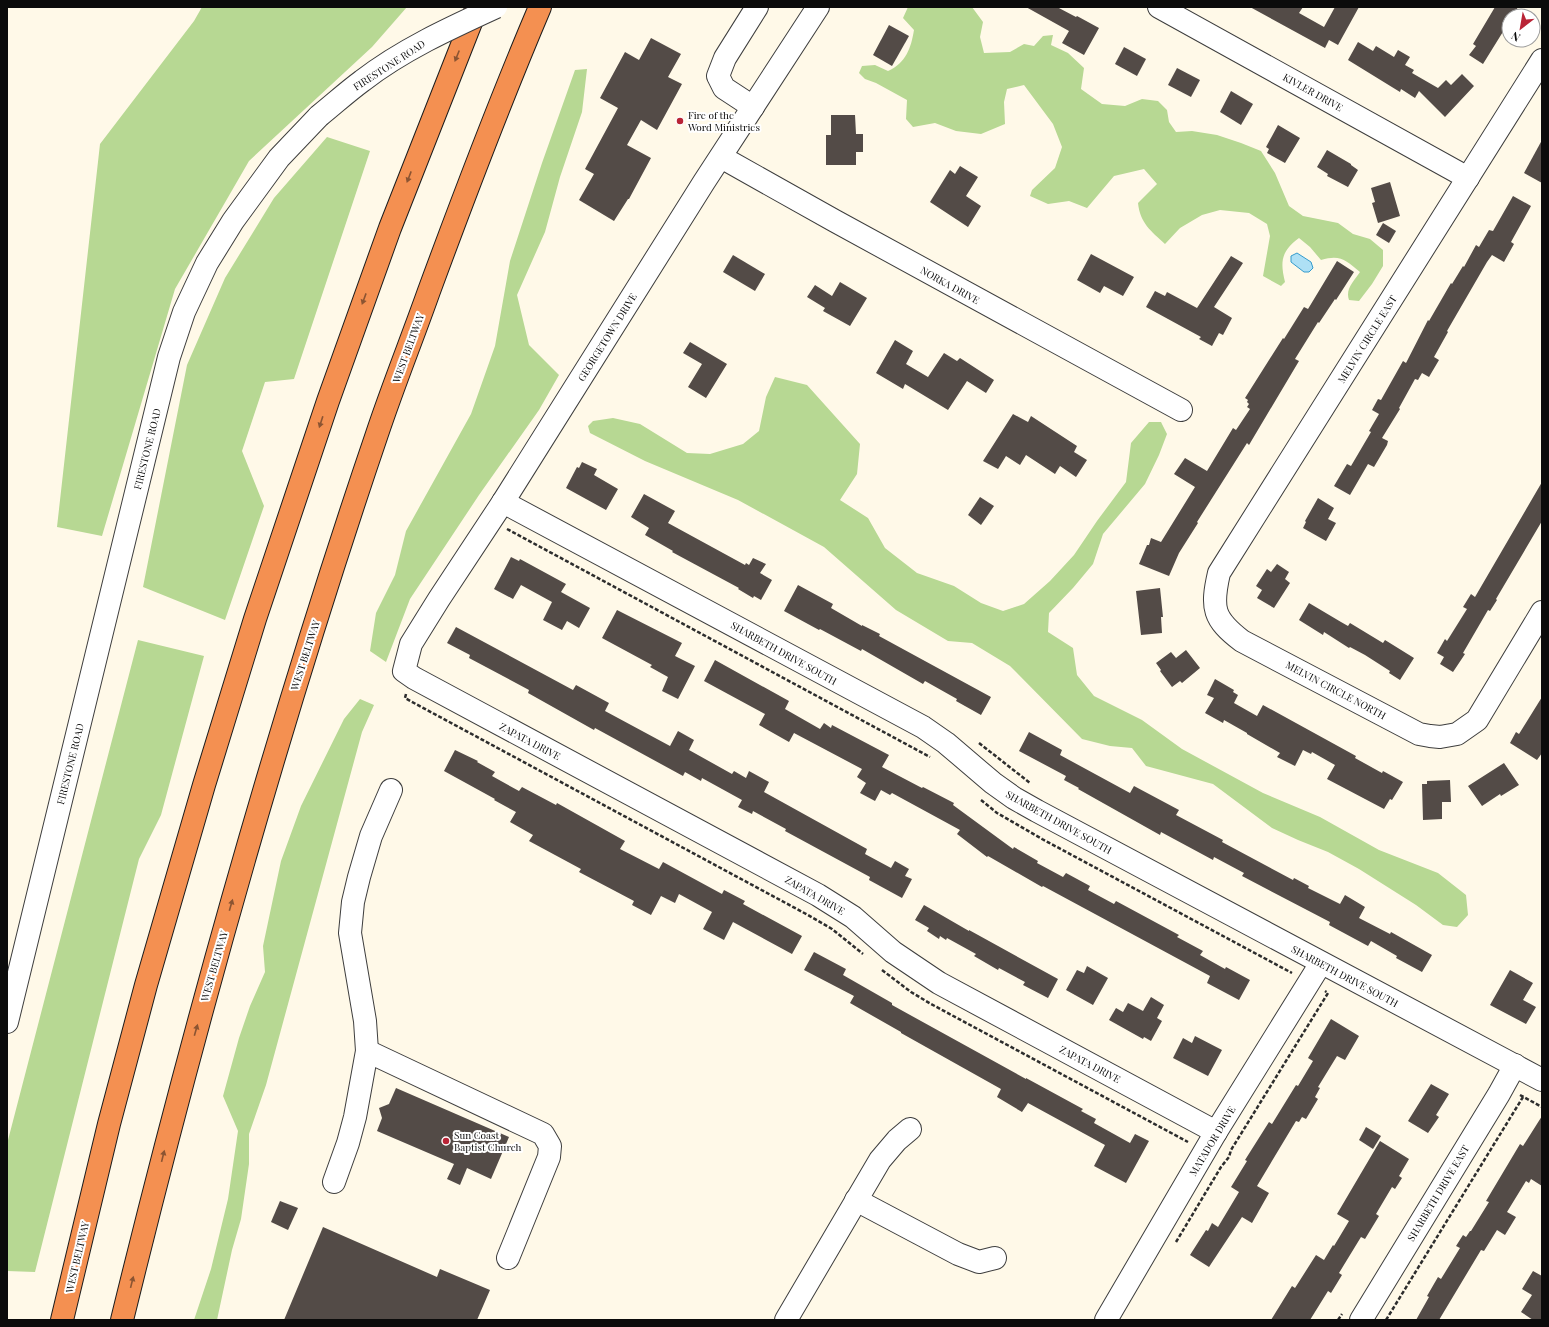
<svg xmlns="http://www.w3.org/2000/svg" width="1549" height="1327" font-family="'Playfair Display',serif">
<rect width="100%" height="100%" fill="#fff9e8"/>
<g fill="#b7d893">
<path d="M202,7H407L372,47L249,161L175,289L102,536L57,527L100,144L194,21Z"/>
<path d="M908,7H972L983,22L980,37L984,53L1010,52L1024,44L1034,46L1043,36L1053,35L1051,45L1068,53L1084,68L1081,89L1102,104L1125,106L1142,99L1158,101L1167,110L1169,122L1176,132L1192,131L1217,135L1241,143L1261,151L1275,173L1289,206L1303,216L1338,223L1353,234L1370,239L1383,250V266L1372,284L1359,301L1349,300C1345,289 1354,281 1360,272C1346,260 1340,254 1321,260L1310,247L1299,238C1281,251 1280,262 1285,282L1281,286L1263,276L1270,236L1267,224L1249,213L1220,210L1202,215L1180,228L1165,244C1151,231 1140,223 1138,203L1157,184L1144,169L1114,176L1087,208L1069,201L1048,204L1030,196L1032,190L1055,168L1062,147L1053,124L1024,85L1007,89L1004,102L1005,124L981,134L956,131L935,123L913,127L906,119L907,100L876,83L865,79L859,73L862,66L875,65L888,71C906,63 911,48 914,30L903,18Z"/>
<path d="M587,69L582,112L560,177L545,232L517,295L529,345L559,375L539,410L479,495L410,599L386,662L370,651L376,613L395,575L406,531L471,414L495,346L510,261L542,163L575,70Z"/>
<path d="M327,137L370,151L294,379L265,382L242,451L264,506L225,620L143,587L187,365L225,278L274,198Z"/>
<path d="M775,377L807,385L860,444L857,474L840,500L868,518L885,548L917,573L954,586L981,603L1003,611L1024,604L1050,581L1074,555L1097,521L1126,482L1131,443L1149,422H1161L1167,434L1159,455L1145,484L1103,534L1093,564L1073,588L1049,613L1048,632L1073,648L1077,675L1094,696L1142,720L1182,749L1263,793L1320,817L1379,850L1438,873L1466,895L1468,915L1457,927L1443,925L1416,905L1359,869L1328,852L1298,840L1272,828L1213,784L1146,766L1132,748L1110,746L1082,739L1010,666L972,643L948,641L896,610L824,547L738,500L645,461L590,433L588,426L593,421L613,418L640,424L687,453L710,454L743,444L759,431L766,397Z"/>
<path d="M138,640L204,656L161,815L139,859L35,1272L7,1271V1144Z"/>
<path d="M360,699L374,705L362,732L266,1085L249,1134V1164L241,1219L232,1250L217,1320H194L211,1269L228,1199L238,1131L223,1096L239,1038L250,1006L265,972L263,946L281,861L301,806L344,719Z"/>
</g>
<path fill="#aee0f5" stroke="#359bcc" d="M1297,253L1311,262L1313,268L1309,272H1304L1291,262V256Z"/>
<g fill="#534b47">
<path d="M1026,7H1057L1076,17L1077,16L1099,28L1084,55L1062,43L1069,31Z"/>
<path d="M1250,7H1303L1299,13L1324,27L1335,7H1359L1338,45L1329,40L1325,48Z"/>
<path d="M1495,7H1518L1513,16H1509V22L1483,64L1469,55L1476,46L1473,44Z"/>
<path d="M889,25L909,36L892,66L873,55Z"/>
<path d="M651,38L681,54L668,77L682,84L657,130L641,120L627,145L651,158L629,199H628L614,221L579,200L594,174L585,169L618,108L600,98L625,52L639,60Z"/>
<path d="M1358,42L1373,51L1376,46L1394,57L1398,50L1410,57L1405,65L1414,70L1412,73L1438,88L1446,80L1451,85L1462,74L1474,86L1445,117L1419,91L1415,98L1401,89L1400,92L1348,60Z"/>
<path d="M1124,47L1146,59L1137,76L1115,64Z"/>
<path d="M1177,68L1200,80L1191,97L1168,85Z"/>
<path d="M1231,91L1253,104L1241,125L1220,112Z"/>
<path d="M831,115H855L856,134H863V152H856V165H826V135H831Z"/>
<path d="M1278,125L1300,138L1285,163L1267,153L1269,149L1266,147Z"/>
<path d="M1542,140V183L1524,173Z"/>
<path d="M1327,150L1351,164V165L1358,170L1348,187L1327,176L1328,174L1317,167Z"/>
<path d="M960,166L978,177L966,196L981,206L968,227L930,202L950,170L955,174Z"/>
<path d="M1390,182L1400,216L1378,223L1372,203L1375,202L1371,188Z"/>
<path d="M1513,196L1531,206L1511,242L1514,244L1504,262L1492,255L1487,262L1447,331L1448,332L1434,357L1439,360L1429,377L1422,373L1418,380L1415,379L1399,408L1400,409L1382,438L1388,441L1387,445L1374,467L1368,464L1350,495L1334,486L1347,464L1351,466L1371,432L1369,431L1379,414L1372,410L1378,399L1381,400L1403,361L1406,363L1428,320L1429,321L1451,283L1452,284L1463,266L1464,267L1476,245L1479,247L1489,230L1493,231Z"/>
<path d="M1383,223L1396,231L1389,243L1376,235Z"/>
<path d="M1091,254L1134,277L1123,296L1104,286L1100,293L1077,280Z"/>
<path d="M733,255L765,274L755,291L723,272Z"/>
<path d="M1231,256L1243,263L1214,307L1232,318L1223,335L1219,333L1212,346L1199,339L1201,337L1146,307L1155,291L1165,296L1167,292L1197,308Z"/>
<path d="M1337,261L1354,272L1336,300L1335,299L1319,323L1318,322L1295,359L1299,361L1249,445L1247,443L1197,522L1198,523L1179,553L1169,576L1139,564L1147,545H1149L1151,538L1161,542L1195,487L1174,474L1185,458L1207,471L1233,428L1236,430L1250,409L1247,407L1249,404L1247,402L1248,400L1245,398L1283,338L1284,339L1304,307L1308,309Z"/>
<path d="M840,282L867,298L850,326L823,311L825,308L807,297L815,285L832,296Z"/>
<path d="M895,340L913,351L906,364L928,377L944,353L957,361L960,358L994,380L986,393L967,381L948,410L905,384L903,389L876,373Z"/>
<path d="M690,342L727,364L706,398L688,387L702,364L683,353Z"/>
<path d="M1013,414L1028,422L1031,416L1077,446L1074,452L1087,460L1076,477L1060,466L1055,474L1026,455L1020,465L1006,456L998,469L983,461Z"/>
<path d="M582,462L597,469L594,475L618,489L606,510L566,488L577,467L579,468Z"/>
<path d="M1542,482V521L1496,599L1497,600L1490,611L1488,610L1463,653L1465,654L1453,672L1440,664L1444,657L1437,653L1445,639L1447,641L1467,609L1463,607L1471,594L1475,597Z"/>
<path d="M644,494L675,511L668,523L745,565L746,563L749,565L753,558L766,564L760,573L772,580L761,600L754,596L753,598L738,589L739,588L672,552L673,551L645,535L649,528L631,517Z"/>
<path d="M980,497L994,506L981,525L968,515Z"/>
<path d="M1318,498L1334,508L1328,519L1336,523L1326,541L1303,528L1306,522L1305,521Z"/>
<path d="M511,557L519,561L520,559L566,584L561,592L590,608L579,628L567,621L562,630L543,620L552,602L521,585L513,599L494,589Z"/>
<path d="M1277,564L1289,572L1285,579L1290,583L1274,608L1257,598L1262,590L1256,586L1267,569L1271,572Z"/>
<path d="M798,585L833,604L831,608L862,626V625L880,634L879,636L991,697L981,715L956,701L957,699L925,681L923,684L862,649L861,651L820,629L819,630L784,611Z"/>
<path d="M1160,588L1163,617H1161L1162,633L1141,635L1136,591Z"/>
<path d="M1309,603L1341,622L1348,626L1350,623L1383,643L1385,640L1414,658L1400,680L1389,673L1390,671L1365,655L1350,647L1349,648L1324,632L1323,635L1299,620Z"/>
<path d="M617,610L682,643L675,656L695,666L678,699L662,691L668,677L650,667L652,665L602,638Z"/>
<path d="M456,627L573,690L576,685L609,703L605,711L670,746L678,731L694,740L689,750L732,774L734,771L746,778L749,771L769,782L764,792L867,849L865,854L891,868L895,861L909,869L905,876L912,879L902,898L869,880L870,877L785,831L786,829L753,811L752,814L738,807L742,800L702,778L701,781L685,772L683,776L595,728L594,730L528,693L529,690L469,658L470,655L447,643Z"/>
<path d="M1186,650L1200,668L1182,683L1180,681L1172,687L1160,671L1161,670L1156,663L1171,652L1176,658Z"/>
<path d="M715,660L789,701L785,709L820,729L824,723L831,728L832,725L889,755L882,767L922,788L923,787L954,803L953,805L1013,849L1014,847L1038,861L1037,863L1063,877L1066,873L1090,886L1088,890L1114,904L1116,901L1179,935L1177,937L1203,951L1200,955L1225,969L1226,967L1250,980L1239,1000L1207,983L1210,976L1043,886L1042,887L988,856L987,857L957,834L960,830L892,793L890,795L881,790L875,801L860,793L866,783L857,777L862,769L794,733L789,742L759,725L765,714L704,681Z"/>
<path d="M1215,679L1234,690L1233,692L1238,695L1234,703L1257,716L1263,705L1356,756L1355,758L1382,773L1383,771L1403,782L1392,800L1390,799L1384,809L1327,779L1335,765L1312,752L1311,754L1303,750L1295,766L1277,757L1280,753L1247,734V733L1224,720L1223,723L1205,713L1214,698L1207,695Z"/>
<path d="M1542,697V753L1537,760L1510,743L1516,732L1519,734Z"/>
<path d="M1029,732L1062,750L1060,755L1130,793L1134,786L1179,810L1176,815L1223,840L1222,842L1293,880L1294,878L1309,886L1308,888L1340,904L1345,895L1365,907L1359,918L1390,934L1391,932L1432,955L1422,972L1396,958L1397,956L1371,941L1368,946L1329,925L1330,922L1242,876L1244,873L1214,857L1213,860L1161,832L1160,835L1078,789L1079,788L1064,780L1066,776L1019,751Z"/>
<path d="M455,750L478,761L477,762L495,772L492,776L519,791L522,787L556,805L557,803L625,841L620,849L659,869L663,862L722,894L724,890L745,901L743,904L802,936L792,954L733,922L724,940L703,929L712,912L679,894L675,903L661,896L651,915L632,905L634,901L579,872L581,869L529,841L533,835L510,822L516,812L494,800L495,799L444,771Z"/>
<path d="M1504,763L1519,785L1501,796L1500,794L1482,806L1468,786Z"/>
<path d="M1450,780L1451,802H1442V819L1423,820L1422,784H1427V781Z"/>
<path d="M924,905L969,931V930L1058,979L1048,998L1023,985L1025,982L999,968L998,970L974,956L976,954L947,938L946,940L940,936L939,939L927,931L929,928L915,920Z"/>
<path d="M814,952L846,969L843,975L892,1003V1005L1026,1079V1078L1083,1109L1081,1111L1096,1119L1094,1123L1130,1143L1135,1134L1149,1141L1126,1183L1094,1166L1105,1145L1028,1103L1022,1112L997,1097L1001,1089L901,1033V1032L850,1003L854,996L804,970Z"/>
<path d="M1087,966L1108,978L1093,1005L1066,990L1077,970L1084,973Z"/>
<path d="M1510,970L1533,983L1523,1000L1536,1007L1526,1024L1490,1005Z"/>
<path d="M1151,997L1164,1005L1157,1018L1162,1021L1151,1041L1144,1037L1143,1039L1109,1020L1116,1008L1123,1012L1128,1003L1143,1011Z"/>
<path d="M1331,1019L1359,1036L1345,1060L1337,1056L1318,1087L1320,1088L1315,1097L1318,1099L1306,1119L1302,1117L1299,1122L1296,1121L1257,1186L1269,1193L1252,1223L1242,1217L1209,1267L1190,1255L1206,1230L1208,1231L1212,1223L1218,1227L1239,1192L1231,1187L1247,1161L1245,1160L1269,1122L1272,1124L1296,1085L1298,1086L1313,1061L1308,1058Z"/>
<path d="M1195,1036L1222,1050L1208,1076L1173,1058L1183,1038L1192,1043Z"/>
<path d="M1431,1084L1449,1094L1436,1115L1439,1117L1428,1133L1408,1121Z"/>
<path d="M396,1088L509,1137L491,1179L467,1168L460,1185L447,1179L454,1164L377,1131L382,1118L379,1108L389,1104Z"/>
<path d="M1542,1116V1186L1531,1179L1529,1183L1526,1181L1507,1212L1516,1217L1505,1235L1497,1230L1484,1251L1481,1250L1439,1320H1416L1429,1297L1427,1296L1438,1277L1441,1279L1460,1248L1456,1246L1463,1235L1466,1237L1470,1231H1471L1489,1202L1486,1201L1520,1144L1523,1146Z"/>
<path d="M1366,1127L1381,1136L1373,1149L1359,1140Z"/>
<path d="M1380,1141L1409,1159L1399,1176L1402,1178L1395,1189L1392,1187L1376,1214L1379,1216L1365,1239L1361,1237L1339,1273L1342,1275L1331,1293L1328,1291L1310,1320H1271L1292,1286L1295,1288L1316,1255L1324,1260L1333,1245L1334,1246L1349,1221L1337,1214Z"/>
<path d="M280,1201L298,1208L288,1230L271,1222Z"/>
<path d="M323,1227L437,1277L440,1269L490,1290L477,1320H284Z"/>
<path d="M1533,1271L1542,1276V1320H1533L1521,1312L1532,1295L1522,1289Z"/>
</g>
<g fill="none" stroke-linecap="round" stroke-linejoin="round">
<defs>
<g id="minor">
<path d="M818,7L704,182L503,502L439,599L411,644L404,671L414,678L818,895L853,917L893,952L939,983L1216,1132"/>
<path d="M1159,7L1468,178"/>
<path d="M1542,60L1219,573C1211,608 1213,619 1242,641L1419,734L1430,736L1440,737L1457,734L1477,720L1542,612"/>
<path d="M753,107L724,88L718,76L725,58L757,7"/>
<path d="M721,157L835,221L1181,410"/>
<path d="M503,502L923,727L946,743L993,783L1014,798L1037,811L1542,1080"/>
<path d="M7,1022L169,357L184,312L207,263L233,221L279,158L319,116"/>
<path d="M367,1051L543,1134L550,1146L549,1157L508,1258"/>
<path d="M334,1182L348,1143L355,1117L367,1051L365,1021L350,933L353,902L359,877L371,836L391,790"/>
<path d="M856,1200L958,1254L979,1262L995,1258"/>
<path d="M786,1320L880,1160L897,1140L910,1129"/>
<path d="M1106,1320L1216,1132L1321,963"/>
<path d="M1361,1320L1499,1094L1515,1065"/>
</g>
<g id="highway">
<path d="M62,1320L109,1124L146,985L204,785L255,619L328,401L390,228L477,7"/>
<path d="M122,1320C195,1022 278,725 377,434C393,386 412,339 429,291C464,196 500,101 540,7"/>
</g>
</defs>
<use href="#minor" stroke="#3e3e3e" stroke-width="24"/>
<use href="#highway" stroke="#1c1c1c" stroke-width="24"/>
<g stroke="#2d2d2d" stroke-width="2.5" stroke-dasharray="4 2" stroke-linecap="butt">
<path d="M507,529L930,757"/>
<path d="M406,694L405,698L414,703L808,915L832,929L863,954"/>
<path d="M979,743L1030,783"/>
<path d="M981,800L997,813L1042,839L1292,973"/>
<path d="M882,970L911,992L931,1004L1188,1142"/>
<path d="M1520,1095L1542,1107"/>
<path d="M1176,1242L1221,1167L1229,1157L1231,1150L1328,993L1325,991"/>
<path d="M1338,1320L1342,1314"/>
<path d="M1386,1320L1523,1097"/>
</g>
<use href="#minor" stroke="#fff" stroke-width="22"/>
<use href="#highway" stroke="#f49051" stroke-width="22"/>
<defs>
<path id="minor-bridge" d="M319,116C334,104 347,92 362,81C402,50 450,28 496,7"/>
</defs>
<use href="#minor-bridge" stroke="#3e3e3e" stroke-width="24" stroke-linecap="butt"/>
<use href="#minor-bridge" stroke="#fff" stroke-width="22"/>
</g>
<defs><path id="oneway-solid" d="M-6-.8H1V-3.2L6.5 0L1 3.2V.8H-6Z"/></defs>
<g fill="#8b5432">
<use href="#oneway-solid" transform="translate(457 56) rotate(112)"/>
<use href="#oneway-solid" transform="translate(409 177) rotate(111)"/>
<use href="#oneway-solid" transform="translate(364 299) rotate(110)"/>
<use href="#oneway-solid" transform="translate(321 422) rotate(108)"/>
<use href="#oneway-solid" transform="translate(231 905) rotate(-74)"/>
<use href="#oneway-solid" transform="translate(196 1030) rotate(-74)"/>
<use href="#oneway-solid" transform="translate(163 1156) rotate(-76)"/>
<use href="#oneway-solid" transform="translate(132 1282) rotate(-76)"/>
</g>
<g fill="#b92436" stroke="#fff" stroke-width="1.5">
<circle cx="680" cy="121" r="4"/>
<circle cx="446" cy="1141" r="4"/>
</g>
<g text-anchor="middle" stroke-width="4" stroke-linejoin="round" paint-order="stroke">
<g font-size="10" fill="#0b0b0b" stroke="#fff">
<text transform="translate(389 65) rotate(-33)" y="4">FIRESTONE ROAD</text>
<text transform="translate(1313 92) rotate(29)" y="4">KIVLER DRIVE</text>
<text transform="translate(950 285) rotate(29)" y="4">NORKA DRIVE</text>
<text transform="translate(607 337) rotate(-58)" y="4">GEORGETOWN DRIVE</text>
<text transform="translate(1367 339) rotate(-58)" y="4">MELVIN CIRCLE EAST</text>
<text transform="translate(408 348) rotate(-70)" y="4">WEST BELTWAY</text>
<text transform="translate(147 449) rotate(-76)" y="4">FIRESTONE ROAD</text>
<text transform="translate(784 653) rotate(29)" y="4">SHARBETH DRIVE SOUTH</text>
<text transform="translate(305 655) rotate(-72)" y="4">WEST BELTWAY</text>
<text transform="translate(1336 690) rotate(28)" y="4">MELVIN CIRCLE NORTH</text>
<text transform="translate(530 741) rotate(28)" y="4">ZAPATA DRIVE</text>
<text transform="translate(70 764) rotate(-76)" y="4">FIRESTONE ROAD</text>
<text transform="translate(1059 822) rotate(29)" y="4">SHARBETH DRIVE SOUTH</text>
<text transform="translate(815 895) rotate(30)" y="4">ZAPATA DRIVE</text>
<text transform="translate(214 966) rotate(-74)" y="4">WEST BELTWAY</text>
<text transform="translate(1345 976) rotate(28)" y="4">SHARBETH DRIVE SOUTH</text>
<text transform="translate(1090 1064) rotate(28)" y="4">ZAPATA DRIVE</text>
<text transform="translate(1212 1141) rotate(-59)" y="4">MATADOR DRIVE</text>
<text transform="translate(1438 1193) rotate(-59)" y="4">SHARBETH DRIVE EAST</text>
<text transform="translate(77 1257) rotate(-77)" y="4">WEST BELTWAY</text>
</g>
<g font-size="10" fill="#0b0b0b" stroke="#fff" text-anchor="start">
<text x="688" y="119">Fire of the<tspan x="688" dy="12">Word Ministries</tspan></text>
<text x="454" y="1139">Sun Coast<tspan x="454" dy="12">Baptist Church</tspan></text>
</g>
</g>
<rect width="1549" height="1327" fill="none" stroke="#0b0b0b" stroke-width="16"/>
<g transform="translate(1521 28) rotate(211)"><circle r="19" fill="#ffffff" stroke="#9d9d9d"/>
<path d="M0-3L7 15L0 10L-7 15Z" fill="#b92436"/>
<text y="-6" font-size="11" font-weight="bold" text-anchor="middle" fill="#0b0b0b">N</text>
</g>
</svg>
